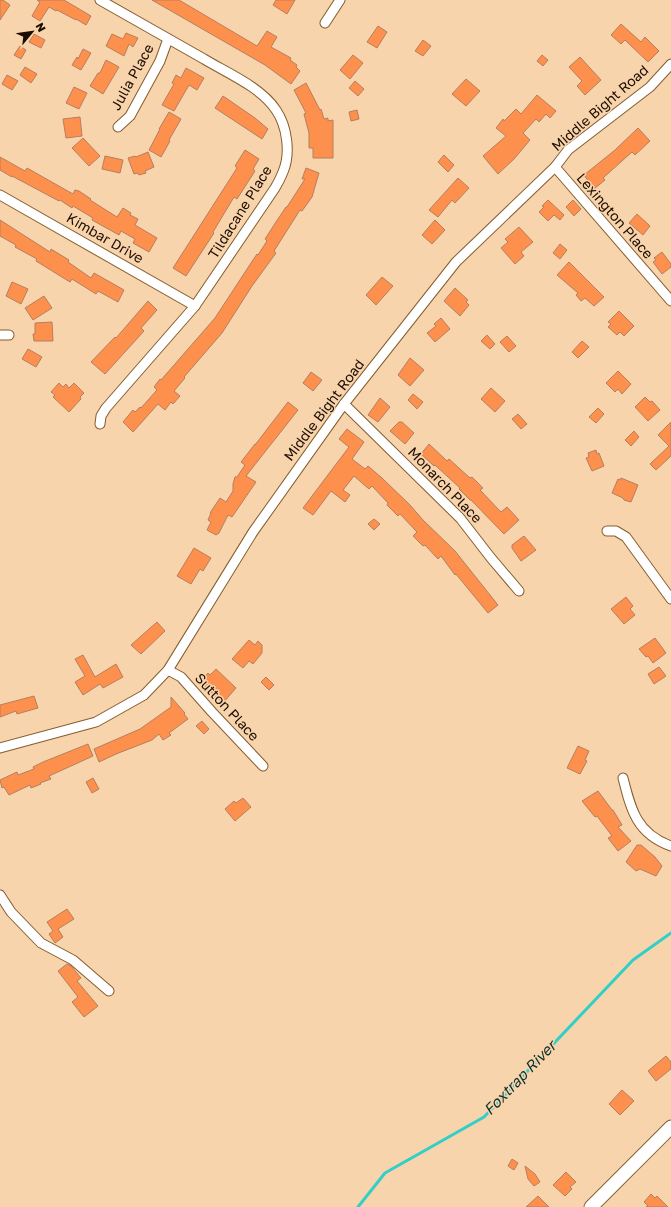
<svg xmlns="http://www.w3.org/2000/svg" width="671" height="1207" font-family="'Golos Text',sans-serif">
<rect width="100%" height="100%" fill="#f8d4ac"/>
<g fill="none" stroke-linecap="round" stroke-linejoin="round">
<path stroke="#32cfc7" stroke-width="3" d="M358,1207L385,1173L484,1117L633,960L671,933"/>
</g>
<g fill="#fe904e" stroke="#b67e5f">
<path d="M0,0H3L10,5L0,20Z"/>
<path d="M37,0H64L91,16L86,25L76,19V20L57,10L56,11L49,7L40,21L32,16L40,2Z"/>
<path d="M152,0H179L257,46L267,31L277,37L271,47L291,58L290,60L297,65L296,67L300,71L291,84L265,65Z"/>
<path d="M276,0H295L287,14L273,5Z"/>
<path d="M621,24L641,42L645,37L659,51L648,62L625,40L621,44L611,35Z"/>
<path d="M378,26L387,32L377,48L367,42Z"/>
<path d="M126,33L138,38L133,47L129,44L124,56L106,46L112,34L123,39Z"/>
<path d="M34,34L45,40L41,48L29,42Z"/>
<path d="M423,40L431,46L423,56L415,51Z"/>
<path d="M20,46L26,50L21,59L14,55Z"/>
<path d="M83,49L91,53L81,70L72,65L77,57L78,59Z"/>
<path d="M353,55L363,63L350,79L340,70Z"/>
<path d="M542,55L548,60L543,66L537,61Z"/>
<path d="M580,57L601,80L585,95L577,86L582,81L569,67Z"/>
<path d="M106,60L119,67L103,94L90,86L98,73H100Z"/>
<path d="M25,67L37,74L31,83L20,75Z"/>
<path d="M186,68L204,78L197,90L189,85L174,111L162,105L174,84L172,83L176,75L181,78Z"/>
<path d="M7,75L18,81L12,90L2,84Z"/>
<path d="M466,79L480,91L466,106L452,94Z"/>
<path d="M355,81L364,89L358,96L349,88Z"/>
<path d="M306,83L320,110L321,109L324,119L328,118V121L333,120V158H313V148H309V133L304,114L306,113L294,90Z"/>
<path d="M74,87L87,93L79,109L66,103Z"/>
<path d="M537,95L556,111L550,118L546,114L539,122L536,119L523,133L530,140L514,159L498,174L483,156L506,136L496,128L503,119L504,121L516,109L521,114Z"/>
<path d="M223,96L255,118L268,129L262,139L215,108Z"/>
<path d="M357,110L359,119L351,121L349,112Z"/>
<path d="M169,112L181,119L169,140L170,141L161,157L149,150L160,129H159Z"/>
<path d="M80,117L82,136L66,138L63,119Z"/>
<path d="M638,128L650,141L635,155L632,152L603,178L605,180L594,189L584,175L615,150Z"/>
<path d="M83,138L100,156L89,166L72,148Z"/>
<path d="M245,150L259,159L253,169L255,171L237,199L234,197L213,232L214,233L186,276L173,268L237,168L235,166Z"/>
<path d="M148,152L154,167L145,171L146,173L139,175L138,173L134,174L128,158L135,156L136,157Z"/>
<path d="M444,155L454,165L448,172L438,162Z"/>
<path d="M105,156L123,160L120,173L102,169Z"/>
<path d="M0,157L25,171L27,168L73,194L75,190L79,191L91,199L90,200L117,217L123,208L131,213L130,215L138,219L135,225L157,238L149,252L133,243L135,239L121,231L119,235L92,220L93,218L73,206L72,208L60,200L59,201L12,176V177L0,170Z"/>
<path d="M306,168L319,173L312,197L302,211L300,210L274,251L276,253L252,286L222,333L184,377L185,378L174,391L180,396L173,404L171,402L165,410L158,404L133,432L123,422L133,410L135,412L140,407L141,408L157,390L154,387L160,379L161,380L215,318L251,263L257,254L258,255L267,241L265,239L276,222L286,207H287L305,179H302Z"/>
<path d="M458,178L469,188L455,203L452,200L438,217L429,210Z"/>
<path d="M548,200L564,215L560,220L554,215L548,221L539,212L544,207L542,206Z"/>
<path d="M573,200L581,209L574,216L566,207Z"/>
<path d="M637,214L650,226L643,235L629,223Z"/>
<path d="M0,220L50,252L51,249L69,260L68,262L91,278L94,273L124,290L118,302L98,291L96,294L72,279L70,282L36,261L37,259L15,247L16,245L0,236Z"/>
<path d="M435,220L445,230L432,244L422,235Z"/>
<path d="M519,227L533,242L521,252L524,256L515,264L501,248L508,242L505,239Z"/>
<path d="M560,244L567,250L560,259L553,253Z"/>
<path d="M662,252L671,264V267L662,274L653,262L656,260L654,258Z"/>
<path d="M569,262L604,297L594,306L585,298L581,301L576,295L578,293L557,275Z"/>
<path d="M382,277L393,286L376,305L366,295Z"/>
<path d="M12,282L28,289L21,304L6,296Z"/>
<path d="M455,288L468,300L466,302L469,305L460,316L444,301Z"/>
<path d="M44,296L52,308L33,320L25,308Z"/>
<path d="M148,301L157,310L141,328L144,331L105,374L91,362L115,337L116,338Z"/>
<path d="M619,311L634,326L624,336L620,332L617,335L608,327L611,324L608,322Z"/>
<path d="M441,318L450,329L435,342L427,333L436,326L434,324Z"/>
<path d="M52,322L53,341H34L33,334H35V323Z"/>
<path d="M487,335L495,344L490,349L481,341Z"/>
<path d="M507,336L516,346L509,352L500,342Z"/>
<path d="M582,341L589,347L578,358L572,352Z"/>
<path d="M28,349L42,357L36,367L22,359Z"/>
<path d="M410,358L424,370L410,386L398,375Z"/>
<path d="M618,371L631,384L622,394L618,389L615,392L606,383Z"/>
<path d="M311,372L322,380L313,391L303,383Z"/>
<path d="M59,383L63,387L66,384L69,388L74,383L84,393L80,397L81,399L69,412L53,397L55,395L51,392Z"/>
<path d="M491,388L505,401L495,412L481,399Z"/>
<path d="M413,394L423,402L417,409L408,400Z"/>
<path d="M645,397L650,402L652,401L660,410L648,421L635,407Z"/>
<path d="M380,398L390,407L378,422L368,415Z"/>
<path d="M288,402L298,410L246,476L256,482L232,517L228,515L219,533L216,535L207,530L211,522L208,520L211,513H210L220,498L226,502L233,491V484L235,477H237L245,465L241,462L255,444V445Z"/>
<path d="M598,408L604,414L596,423L589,417Z"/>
<path d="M518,414L527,424L521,429L512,419Z"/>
<path d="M399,422H402L414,433L405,444L390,431Z"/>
<path d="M671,422V456L656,470L650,464L669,446L658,435Z"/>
<path d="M347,429L364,442L352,459L365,469L368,466L382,478L410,505L423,520L455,551L498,605L488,613L456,574L455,575L441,556L438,559L425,545L423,546L413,536L417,532L400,514L398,516L387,505L388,503L372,486L369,489L354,476L343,490L350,495L345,502L331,491L313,515L303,508L349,447L339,439Z"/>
<path d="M634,431L639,437L631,446L625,440Z"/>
<path d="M429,444L447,461L449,459L470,478L472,477L483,488L480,490L501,512L507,507L519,520L504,534L471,500H470L459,489L460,488L435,465L434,466L421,454Z"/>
<path d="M596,450L597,454L599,453L604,466L592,471L586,458L589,457L588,453Z"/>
<path d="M621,478L638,485L631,502L624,500L623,498L612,493L618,479L620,480Z"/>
<path d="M374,519L380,524L374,530L368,524Z"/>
<path d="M524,536L536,550L521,561L512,548V545Z"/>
<path d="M194,548L211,558L203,571L200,569L191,584L177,576Z"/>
<path d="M626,597L633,606L630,609L635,615L624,624L611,609Z"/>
<path d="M157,622L165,631L141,654L131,645Z"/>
<path d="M655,638L666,653L653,663L648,656L646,657L639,649Z"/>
<path d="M249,640L255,645L258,641L262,645V653L253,664L249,661L243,668L232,659Z"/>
<path d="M83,655L95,677L116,664L123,677L103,688L100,684L83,695L75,682L85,676L75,659Z"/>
<path d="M659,667L666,676L654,684L648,674Z"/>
<path d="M216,669L236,688L223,703L200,682L208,673L210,675Z"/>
<path d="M266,677L274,685L269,690L261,682Z"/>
<path d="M34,696L38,708L17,714L16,711L0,717V705Z"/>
<path d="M171,697L185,713L184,714L188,719L169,733L171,735L163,740L159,734L152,740L116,754L99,762L94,749L140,729L171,707Z"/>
<path d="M202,721L209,729L204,734L196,726Z"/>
<path d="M88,744L93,756L49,776L51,779L40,783L41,784L31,788L30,785L9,795L4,787L2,788L0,780L17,772L18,775L34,769L33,767L43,762Z"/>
<path d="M578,746L589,751L585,760L587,761L580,774L567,768Z"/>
<path d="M93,778L99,789L92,793L86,782Z"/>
<path d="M598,791L612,810H613L622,825L618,827L631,841L618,851L608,838L612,836L597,816L595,817L582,801Z"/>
<path d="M243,798L251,807L235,821L225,809L234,801L236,803Z"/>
<path d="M637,845H641L655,857L662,866L656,876L640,869L636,871L626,862Z"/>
<path d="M67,909L74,919L58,929L63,937L55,943L49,934L53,931L47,922Z"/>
<path d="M67,964L71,966L81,978L77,981L98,1006L84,1017L72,1002L78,997L58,971Z"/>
<path d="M666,1056L671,1062V1069L656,1081L648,1071Z"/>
<path d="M622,1090L634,1101L620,1115L609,1104Z"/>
<path d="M512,1159L518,1163L514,1170L508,1166Z"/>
<path d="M525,1166L535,1174L540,1182L534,1186L528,1179Z"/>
<path d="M566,1172L576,1182L570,1187L572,1189L565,1196L553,1185Z"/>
<path d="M651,1194L655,1198L657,1196L668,1207H646L648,1206L644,1202Z"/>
<path d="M538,1196L549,1207H526Z"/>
</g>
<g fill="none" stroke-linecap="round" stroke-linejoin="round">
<defs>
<g id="street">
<path d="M325,23L340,0"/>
<path d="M118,127L130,116L160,61L168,39"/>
<path d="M555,167L671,301"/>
<path d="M0,195L195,306"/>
<path d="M0,335H9"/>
<path d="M344,404L460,518L491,558L519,591"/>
<path d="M100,424L101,416L106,408L195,306L275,188C278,183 281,177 283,172C291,153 287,126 276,110C261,87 227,73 204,59C169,39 135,20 100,0"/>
<path d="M607,531H616L626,537L671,599"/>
<path d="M168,670L181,677L212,712L263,766"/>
<path d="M0,748L96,722L144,695L168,670L253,532L344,404L456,262L555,167L568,150L650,87L671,64"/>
<path d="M623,778C631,810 637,834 671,846"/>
<path d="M0,895L11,912L41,943L73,960L109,991"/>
</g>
<path id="secondary" d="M591,1207L671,1127"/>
</defs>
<use href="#street" stroke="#845d2d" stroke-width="11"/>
<use href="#secondary" stroke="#845d2d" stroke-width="15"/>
<use href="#street" stroke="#fff" stroke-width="9"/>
<use href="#secondary" stroke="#fff" stroke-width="13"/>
</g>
<g text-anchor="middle" stroke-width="3" stroke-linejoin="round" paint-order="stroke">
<g font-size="14" fill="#1c0c00" stroke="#f8d4ac">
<text transform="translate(132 77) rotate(-61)" y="5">Julia Place</text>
<text transform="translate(600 108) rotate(-41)" y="5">Middle Bight Road</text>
<text transform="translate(240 212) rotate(-58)" y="5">Tildacane Place</text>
<text transform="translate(615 216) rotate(49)" y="5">Lexington Place</text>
<text transform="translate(105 238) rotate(30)" y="5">Kimbar Drive</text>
<text transform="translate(324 410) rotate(-53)" y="5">Middle Bight Road</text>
<text transform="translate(445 485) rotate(46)" y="5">Monarch Place</text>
<text transform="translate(227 707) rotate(47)" y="5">Sutton Place</text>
</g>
<g font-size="15" font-style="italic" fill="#0f2f2d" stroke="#f8d4ac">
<text transform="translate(520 1078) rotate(-46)" y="5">Foxtrap River</text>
</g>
</g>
<g transform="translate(32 32) rotate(61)" stroke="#f8d4ac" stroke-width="3" paint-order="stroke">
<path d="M0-3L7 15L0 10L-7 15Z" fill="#1c0c00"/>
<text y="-6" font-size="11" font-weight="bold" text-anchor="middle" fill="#1c0c00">N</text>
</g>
</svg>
